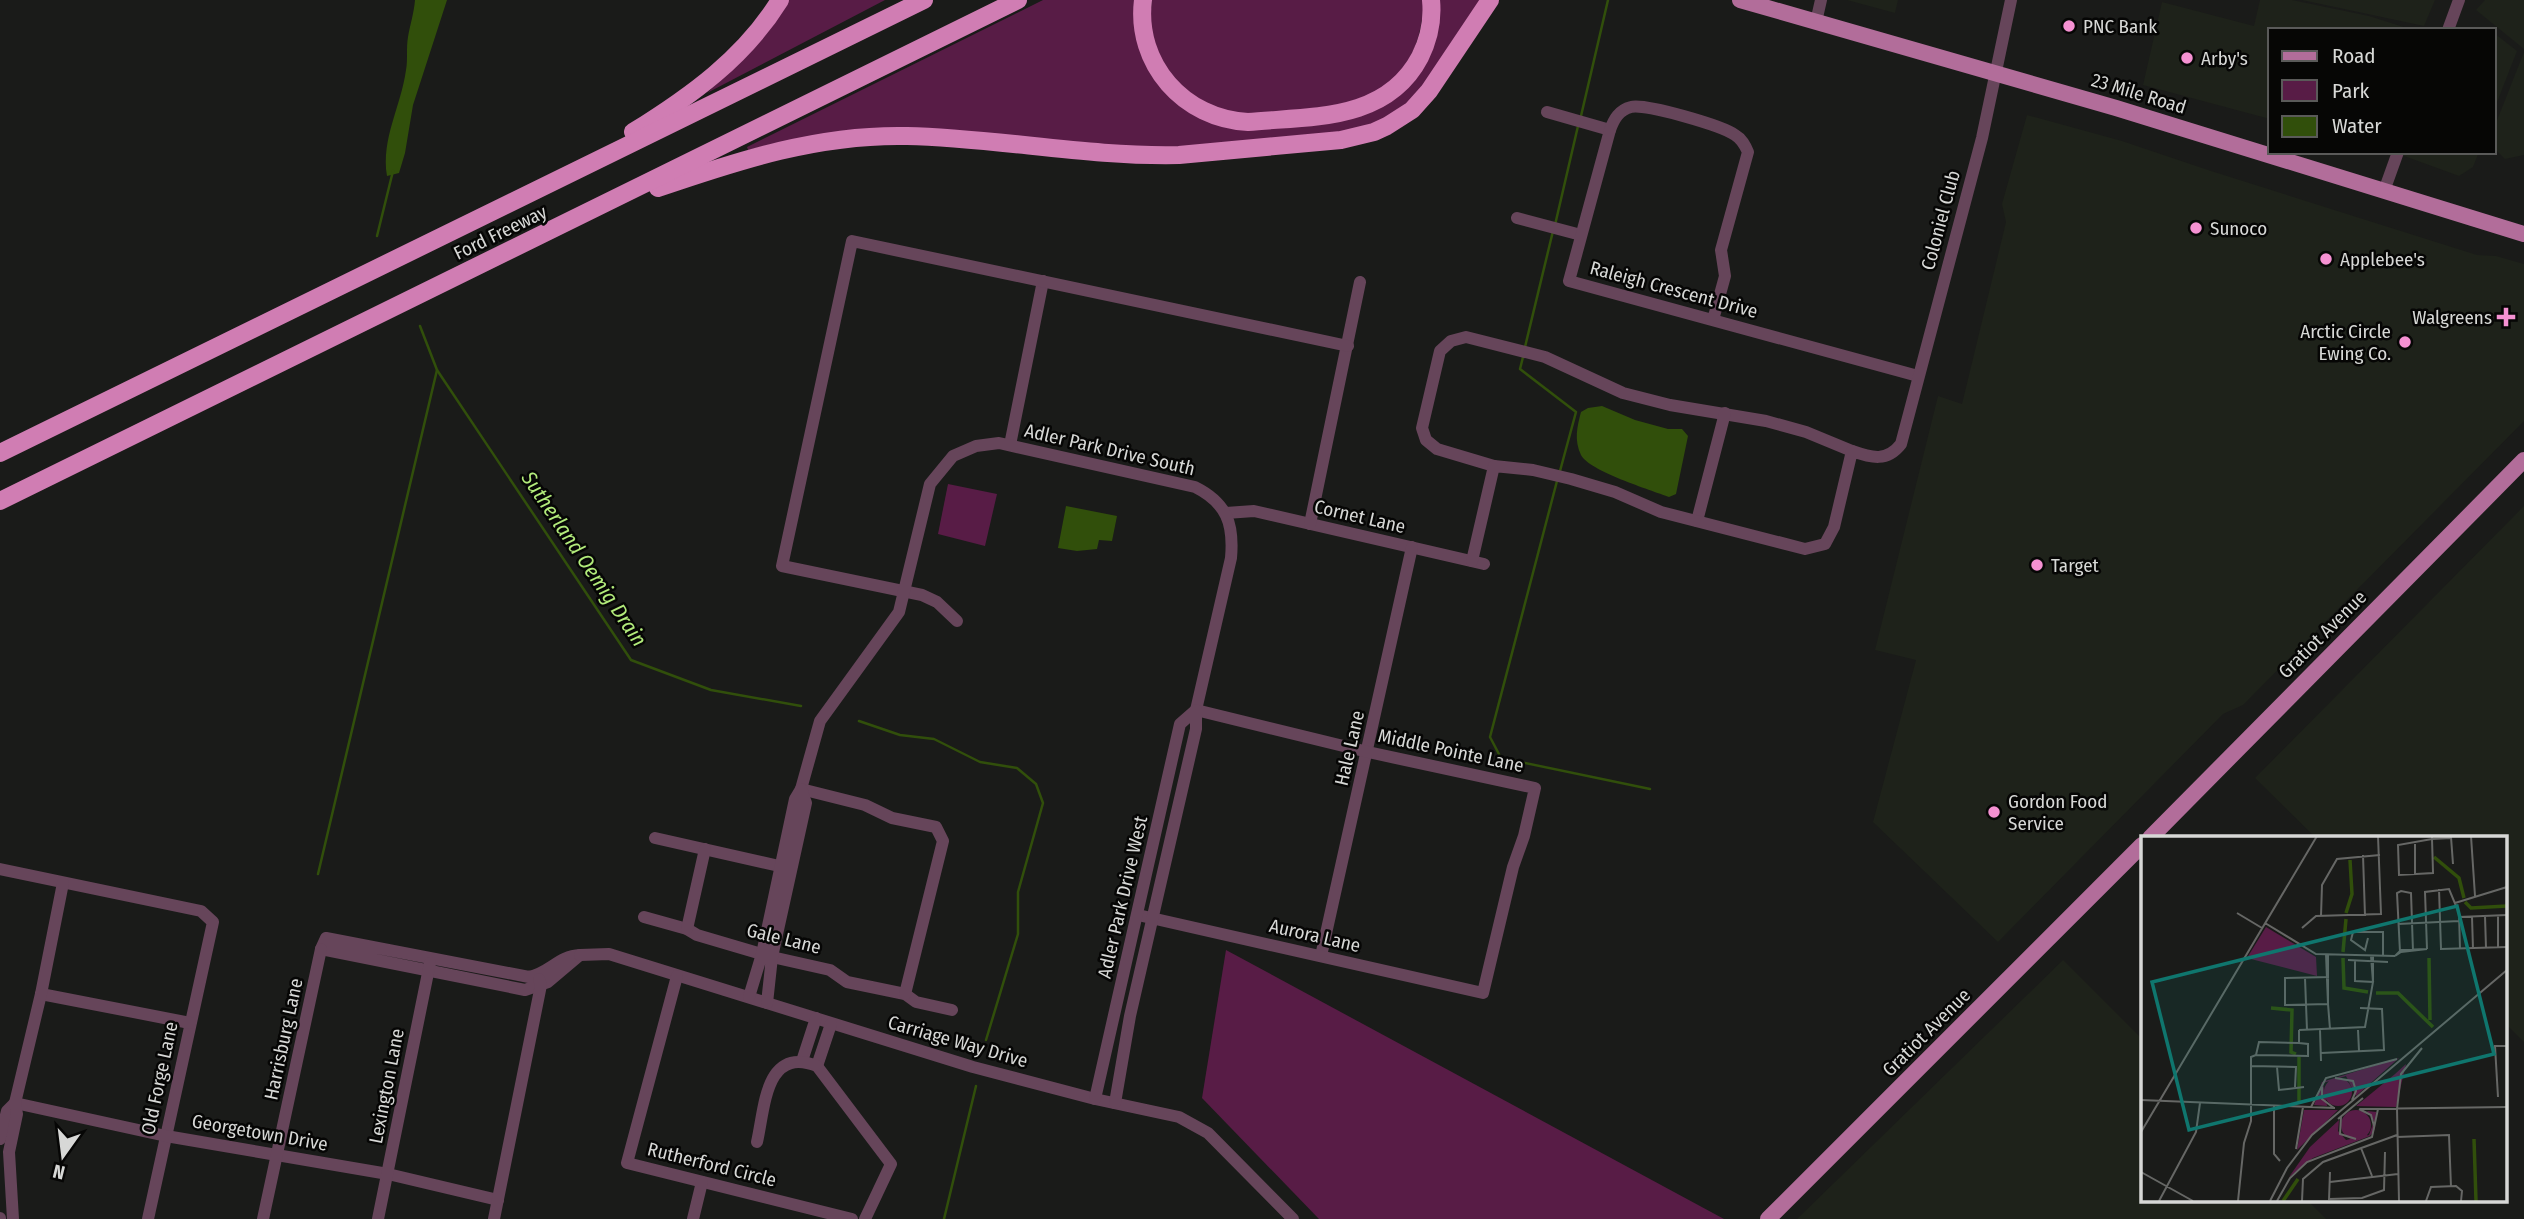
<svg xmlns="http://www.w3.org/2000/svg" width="2524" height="1219" font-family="'Fira Sans Condensed',sans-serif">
<rect width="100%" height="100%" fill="#1a1b19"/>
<g fill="#1e221a">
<path d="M1847,0H1898L1895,13Z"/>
<path d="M2260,0H2292L2369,16L2413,30H2270V119L2143,85L2162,2L2254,26Z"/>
<path d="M2302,0H2435L2424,26Z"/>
<path d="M2485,0H2524V49L2476,10Z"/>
<path d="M2494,33L2517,51L2494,110Z"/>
<path d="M2524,52V155L2505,159L2494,148V128Z"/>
<path d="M2027,115L2122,141L2208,170L2477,255L2496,256L2524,264V421L2243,705L2223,714L1998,942L1873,822L1916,660L1875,650L1938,396L1962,404L2006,222L2002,204Z"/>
<path d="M2393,152H2479L2473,167L2459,176Z"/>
<path d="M2524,506V1042L2505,1023V838L2315,837L2255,778Z"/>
<path d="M2063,960L2142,1039V1200H2307L2326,1219H1797Z"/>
</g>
<g fill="#581c46">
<path d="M788,0H885L707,93L729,72Z"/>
<path d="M1043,0H1135L1150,72L1166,93L1186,110L1198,117L1344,120L1374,111L1396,97L1439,0H1481L1425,87L1391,117L1354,132L1178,149L781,142L748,150L747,147Z"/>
<path d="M1152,0H1424C1422,28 1417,53 1398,74C1375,100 1337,106 1305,109C1287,111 1268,115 1251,114C1201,113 1157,78 1151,27C1150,18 1151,9 1152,0Z"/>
<path d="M948,484L997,494L985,546L938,534Z"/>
<path d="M1226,950L1724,1219H1319L1202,1098Z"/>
</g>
<g fill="#314f0b">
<path d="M415,0H447L413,105L405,153L399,173L387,176C381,138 401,107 406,70C408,59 406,48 408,37C410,25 414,13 415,0Z"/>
<path d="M1602,406L1635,420L1668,429H1682L1688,436L1676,494L1669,497C1651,490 1589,471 1581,455C1574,440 1577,427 1581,412L1588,408Z"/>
<path d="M1066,506L1117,516L1112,541L1099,540L1097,549L1077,551L1058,548Z"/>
</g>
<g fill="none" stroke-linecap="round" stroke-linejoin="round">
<g stroke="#314f0b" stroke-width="2.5">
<path d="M1581,116L1608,0"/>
<path d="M1555,225L1578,126"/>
<path d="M377,236L393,171"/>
<path d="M420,326L437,370L631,660L711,690L801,706"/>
<path d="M1525,347L1553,231"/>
<path d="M1523,357L1520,369L1576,412L1560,471"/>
<path d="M1557,481L1490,737L1501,758L1650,789"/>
<path d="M859,721L900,735L934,739L980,762L1017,768L1036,784L1043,803L1018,892V934L986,1040"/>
<path d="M318,874L437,370"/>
<path d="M944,1219L976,1086"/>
</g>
<g stroke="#66455a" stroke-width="12">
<path d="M1816,22L1821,0"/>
<path d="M2448,30L2459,0"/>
<path d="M1547,112L1610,130"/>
<path d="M2384,191L2398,152"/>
<path d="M1517,218L1581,235"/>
<path d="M1713,320L1725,276L1721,250L1748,152C1745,145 1742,139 1735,135C1723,126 1645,103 1631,107C1619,110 1614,119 1610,130L1569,281L1918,376"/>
<path d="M1010,445L1043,281"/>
<path d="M1494,466L1437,449L1426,440L1422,428L1440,351L1451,341L1466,337L1545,357L1623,393L1670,405L1766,421L1806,432L1852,451"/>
<path d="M1226,513L1254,511L1484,564"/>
<path d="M1697,521L1725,413"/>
<path d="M1310,524L1360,282"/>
<path d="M1472,561L1494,466L1533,470L1571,479L1615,492L1661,512L1805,549L1825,544L1834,527L1852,451C1872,458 1887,462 1901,444L1982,138L2011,0"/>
<path d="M957,621L937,602L922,595L782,566L852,241L1348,346"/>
<path d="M655,838L788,868"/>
<path d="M0,869L201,911L213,922L148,1219"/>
<path d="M644,917L687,929L697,935L772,957L830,970L847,982L905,994L916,1002L952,1010"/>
<path d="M687,929L705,849"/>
<path d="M326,938L529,977C550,973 558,956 580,955L548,982L525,990L321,949Z"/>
<path d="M580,955L609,954L973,1067L1095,1099L1179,1117L1208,1133L1293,1219"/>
<path d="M1321,956L1412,547"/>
<path d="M677,976L627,1163L852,1219"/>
<path d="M41,994L190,1023"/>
<path d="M905,994L943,841L936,827L892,818L865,805L801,789L820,721L899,612L930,484L953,456L976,446L999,443L1195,487C1227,503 1234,524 1231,558L1196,710L1368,752L1535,788L1524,836L1513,867L1483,993L1138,915"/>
<path d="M749,997L762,954L795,799L801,789L806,803L772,957L767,1003"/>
<path d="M802,1061L816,1018"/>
<path d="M817,1066L831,1024"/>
<path d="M1095,1099L1180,724L1196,710V729L1130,1016L1115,1103"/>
<path d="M15,1103L166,1136L388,1174L498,1200"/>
<path d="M0,1139L7,1111L15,1103"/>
<path d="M757,1142C765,1107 765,1046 817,1066L891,1164L865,1219"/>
<path d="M0,1218V1219"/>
<path d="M13,1219L9,1152L17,1114L15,1103L41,994L63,883"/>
<path d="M263,1219L321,949"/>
<path d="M378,1219L430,963"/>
<path d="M494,1219L541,985L539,979"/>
<path d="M693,1219L702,1182"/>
</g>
<g stroke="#b26d9a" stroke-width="16">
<path d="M1740,0L2116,108L2524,234"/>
<path d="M2150,838L2524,460"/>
<path d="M1768,1219L2142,845"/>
</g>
<g stroke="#d07db3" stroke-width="18">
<path d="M1143,0C1135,64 1184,119 1248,122C1311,116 1386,122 1420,57C1429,39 1433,20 1431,0"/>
<path d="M633,132C691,96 744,58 780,0"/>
<path d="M658,188C740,160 819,134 907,136C998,138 1088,157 1179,155L1341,140L1374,132L1387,126L1412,110L1429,91L1490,0"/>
<path d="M0,453L924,0"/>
<path d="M0,501L1018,0"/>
</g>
</g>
<g fill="#f591d2" stroke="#060605" stroke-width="2.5">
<circle cx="2069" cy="26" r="7"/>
<circle cx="2187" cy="58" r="7"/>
<circle cx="2196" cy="228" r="7"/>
<circle cx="2326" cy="259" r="7"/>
<path d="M2502.5 306.5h7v7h7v7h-7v7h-7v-7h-7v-7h7z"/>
<circle cx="2405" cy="342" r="7"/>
<circle cx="2037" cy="565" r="7"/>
<circle cx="1994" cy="812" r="7"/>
</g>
<g text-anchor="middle" stroke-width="5" stroke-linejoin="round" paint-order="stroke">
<g font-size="19" fill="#d7d8d6" stroke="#060605" text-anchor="start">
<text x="2083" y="33">PNC Bank</text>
<text x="2201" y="65">Arby's</text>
<text x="2210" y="235">Sunoco</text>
<text x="2340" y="266">Applebee's</text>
<text x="2492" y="324" text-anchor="end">Walgreens</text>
<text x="2391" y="338" text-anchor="end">Arctic Circle<tspan x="2391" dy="22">Ewing Co.</tspan></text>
<text x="2051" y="572">Target</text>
<text x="2008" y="808">Gordon Food<tspan x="2008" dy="22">Service</tspan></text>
</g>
<g font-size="19" fill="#d7d8d6" stroke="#060605">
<text transform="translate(2139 93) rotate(17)" y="7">23 Mile Road</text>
<text transform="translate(1940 220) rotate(-75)" y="7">Coloniel Club</text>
<text transform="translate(500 232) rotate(-26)" y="7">Ford Freeway</text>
<text transform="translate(1674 289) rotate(15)" y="7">Raleigh Crescent Drive</text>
<text transform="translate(1110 449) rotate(13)" y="7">Adler Park Drive South</text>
<text transform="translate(1360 516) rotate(13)" y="7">Cornet Lane</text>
<text transform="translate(2322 634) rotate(-45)" y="7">Gratiot Avenue</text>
<text transform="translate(1349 748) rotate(-77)" y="7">Hale Lane</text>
<text transform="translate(1451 750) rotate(12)" y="7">Middle Pointe Lane</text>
<text transform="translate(1122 897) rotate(-77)" y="7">Adler Park Drive West</text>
<text transform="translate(1315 935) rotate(13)" y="7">Aurora Lane</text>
<text transform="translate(784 938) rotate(14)" y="7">Gale Lane</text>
<text transform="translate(1926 1032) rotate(-45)" y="7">Gratiot Avenue</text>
<text transform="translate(283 1039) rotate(-78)" y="7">Harrisburg Lane</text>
<text transform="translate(958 1041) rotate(16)" y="7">Carriage Way Drive</text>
<text transform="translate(159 1078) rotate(-78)" y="7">Old Forge Lane</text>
<text transform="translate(386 1086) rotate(-79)" y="7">Lexington Lane</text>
<text transform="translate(260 1132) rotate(10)" y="7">Georgetown Drive</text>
<text transform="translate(712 1164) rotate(14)" y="7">Rutherford Circle</text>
</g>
<g font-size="21" font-style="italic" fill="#b2eb7b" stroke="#060605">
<text transform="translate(584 559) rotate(56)" y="7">Sutherland Oemig Drain</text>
</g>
</g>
<g transform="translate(2141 836)">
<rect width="366" height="366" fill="#1a1b19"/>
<path d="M125,91L175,121L176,140L106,122ZM258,222L215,260L205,240L182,247L186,270L173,269L181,246ZM265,228L255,271L215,270L254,238ZM183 256a14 14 0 1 1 28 0a14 14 0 1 1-28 0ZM163,274H197L156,314ZM200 289a15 15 0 1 1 30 0a15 15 0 1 1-30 0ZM226,275L235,276L234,293L229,300L172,322L148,341L169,311L198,284L197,295L205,304L228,299L233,285Z" fill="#581c46"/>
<path fill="none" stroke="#314f0b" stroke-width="3.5" d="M293,21L318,42L323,62M324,66L330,72L366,70M205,77L211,58L209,24M202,116L205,83M202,122L203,152L227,156M288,122L289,184M235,157H257L292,191M130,172L151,174L150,216L155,218M158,221V268M333,303L335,365M142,365L157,343"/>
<path fill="none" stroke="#666765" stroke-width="2" d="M291,0V3L292,36V37L258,39L257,9L291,3L310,2M330,0L334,60M310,1L312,28M274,8V39M222,19L224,80M298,53L300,113L366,111M314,67L366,51M96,77L121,92M180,80L181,49L196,23L239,19M344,80L345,112M357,80V111M318,81L366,79M331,81L332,113M124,87L175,118L254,120M257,88L318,85M161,92L175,80L240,78L237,0M227,102L224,114L210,104L212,96H242V120M286,113L284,56L308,53L318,77L319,113M286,113L260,116L254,120L260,114ZM259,116L256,57L260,55L270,57L272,115M185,118L187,168V118M230,120L232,146V120M207,124L247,126M188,141L144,142V169L187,168L189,193M164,142L166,194M158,194L224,191L232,146L214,145V125M179,194L180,225M217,194L218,215M180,217L243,214L241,173L219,172M115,219L167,220V208L158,207M110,230L155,231L154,251M136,231L138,254L163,251M194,242L212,245L215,255L211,264M181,251V263L193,272M357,261L354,210H366M0,264L194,272M133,270V318L139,325M170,271L185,242L256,223M218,273L230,279L233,290M219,273L366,271M256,273L258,365M256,273L260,238L281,212M200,281L199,298L215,303M197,283L222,262M0,296L176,0M256,301L308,299L310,351M220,312L231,340M155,313L162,271M0,336L52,365M189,346L257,338M188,363L221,362L243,354L244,316M188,364L189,336M18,365L55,296L59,267M97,365L103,307L110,285V221L115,219L118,206L158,207V194M129,365L146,332L171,299L366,134M136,365L149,342L166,326L231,301L237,273M161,365L162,343L182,326L256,299M285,365L290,351L315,350L321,355L320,365"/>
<path fill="#0f766e" fill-opacity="0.15" stroke="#0f766e" stroke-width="3.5" d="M316,70L353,218L48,294L11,146Z"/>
<rect width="366" height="366" fill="none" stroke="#d7d8d6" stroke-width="3.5"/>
</g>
<rect x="2268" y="28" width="228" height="126" fill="#060605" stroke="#5a5a59" stroke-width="2"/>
<rect x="2282" y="51" width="35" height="10" fill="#b26d9a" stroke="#5a5a59" stroke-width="2"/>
<text x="2332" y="63" font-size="21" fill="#d7d8d6">Road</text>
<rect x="2282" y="80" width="35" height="21" fill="#581c46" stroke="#5a5a59" stroke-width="2"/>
<text x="2332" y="98" font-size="21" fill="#d7d8d6">Park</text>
<rect x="2282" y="116" width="35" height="21" fill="#314f0b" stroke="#5a5a59" stroke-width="2"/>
<text x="2332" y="133" font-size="21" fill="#d7d8d6">Water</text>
<g transform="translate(63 1156) rotate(194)" stroke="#060605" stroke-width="5" paint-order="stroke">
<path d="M0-5L12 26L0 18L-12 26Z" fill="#d7d8d6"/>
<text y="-10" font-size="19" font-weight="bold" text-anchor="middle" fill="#d7d8d6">N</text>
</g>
</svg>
